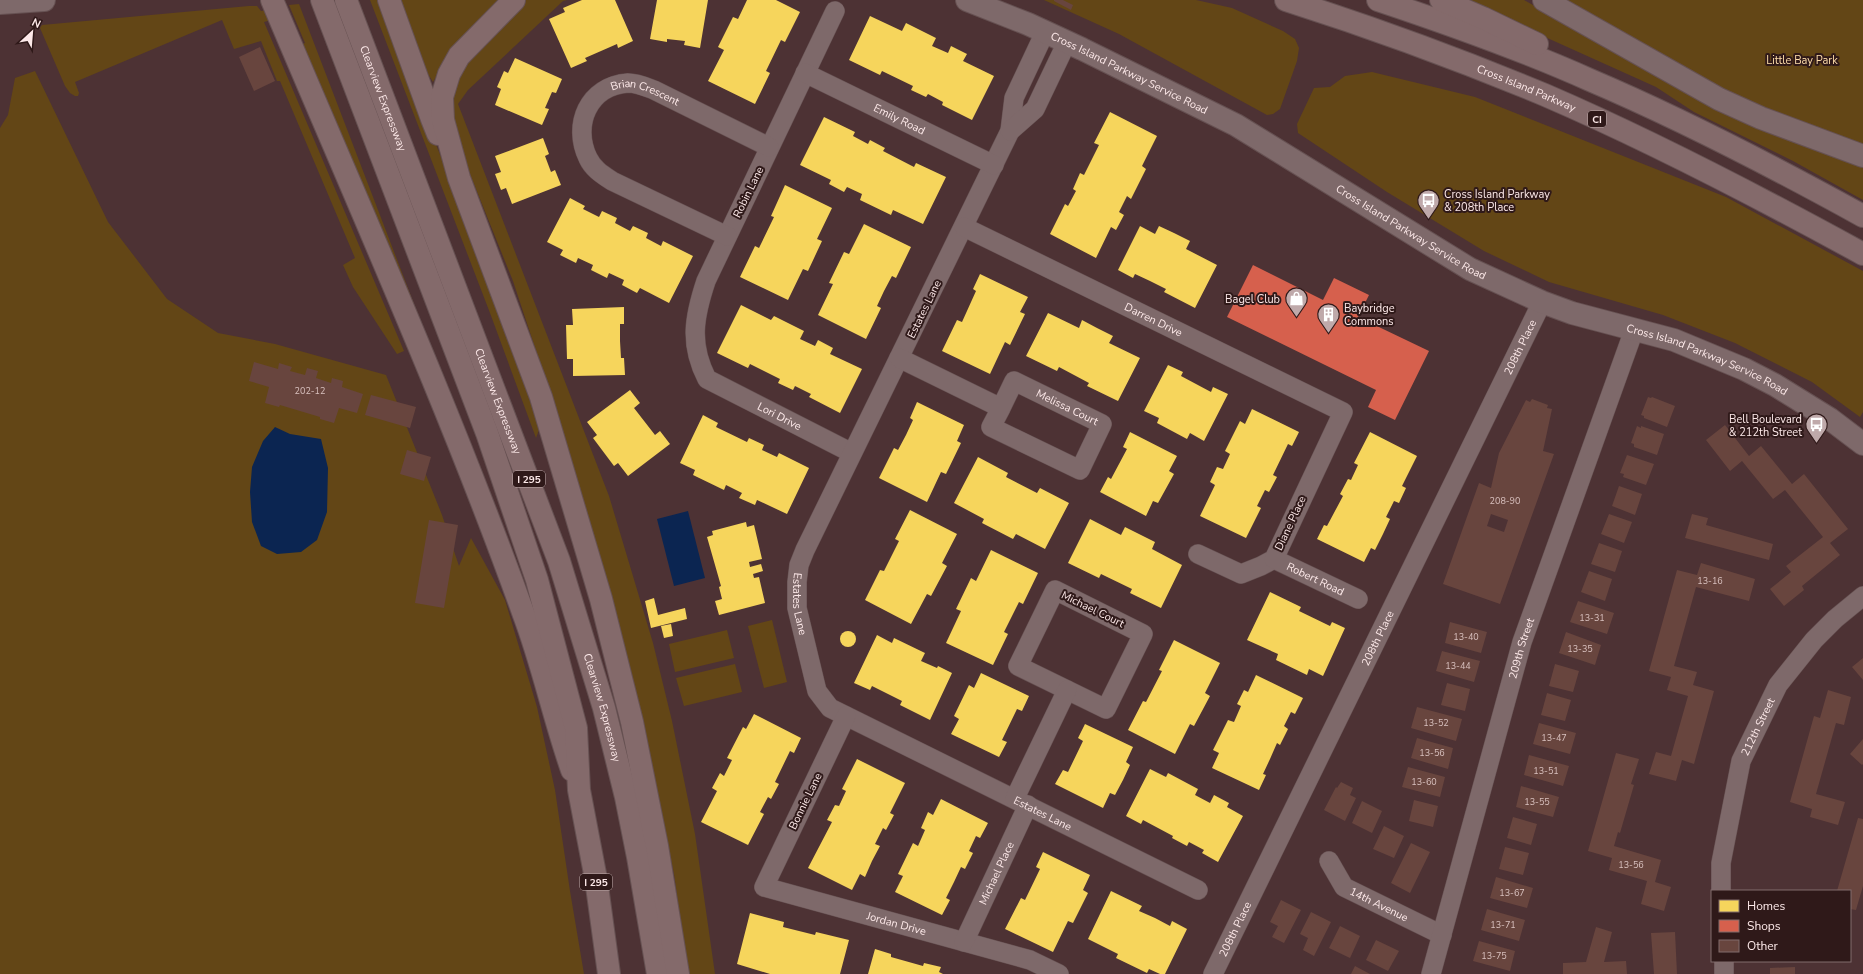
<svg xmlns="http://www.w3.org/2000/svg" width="1863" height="974" font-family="'Nunito Sans',sans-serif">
<rect width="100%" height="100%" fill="#4d3234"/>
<g fill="#634616">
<path d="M370,0H384L426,120L504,312L540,427L536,438L490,313Z"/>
<path d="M398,0H504L449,55L433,82L423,66Z"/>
<path d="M525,0H567L563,1L468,90L458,104L609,496L653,643L672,721L695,834L715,974H688L674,874L640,712L552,399L513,281L451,127L449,100L463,60Z"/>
<path d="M1044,0H1196L1232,8L1283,31L1295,39L1299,48L1297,61L1280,109L1273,114L1267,115L1119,34Z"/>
<path d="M1463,0H1524L1647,69L1863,165V200L1793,161L1694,112L1656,87Z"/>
<path d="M1564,0H1863V146L1794,121L1728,92Z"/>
<path d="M299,4L429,343L299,46L305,43L289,5Z"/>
<path d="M249,6H257L261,11L267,10L271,20L264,22L404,351L397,354L353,287L343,265L355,258L280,81H277L261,41L234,49L222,20L75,82L79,93L78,96H75L70,93L65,86L40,28L42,25Z"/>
<path d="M35,71L108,222L167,299L218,333L275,344L386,375L442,515L459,566L471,538L505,600L537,707L555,790L570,891L584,974H0V128L8,115L15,78Z"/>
<path d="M1372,72L1475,97L1726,197L1863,271V412L1860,417L1812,382L1735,343L1663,315L1549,282L1484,251L1387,192L1298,133L1297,124L1314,88L1330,87L1345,76Z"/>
<path d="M772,620L787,682L764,688L748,626Z"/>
<path d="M727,630L734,658L675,672L669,644Z"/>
<path d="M735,664L742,692L684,706L676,678Z"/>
</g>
<g fill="#0b2551">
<path d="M275,427L290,434L321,439L328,468L327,512L317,540L301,552L277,554L261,546L252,522L250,492L252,467L263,441Z"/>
<path d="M688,511L705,578L674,586L657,519Z"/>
</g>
<g fill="#f6d55c">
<path d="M582,0H615L633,41L618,48L617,44L585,58L587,61L571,68L549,19L565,12L563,8Z"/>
<path d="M657,0H708L700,48L684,45L685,41L667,39V42L650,39Z"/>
<path d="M747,0H776L800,12L785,42L781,40L766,71L770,73L755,104L708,81L724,50L718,47L733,17L738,19Z"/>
<path d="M870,16L902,31L906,23L936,38L932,46L948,53L951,46L967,54L963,61L994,76L972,120L942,105L943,102L928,94L926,97L911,90L913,86L882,71L880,75L849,60Z"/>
<path d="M515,58L562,79L556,93L552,92L545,108L549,109L542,125L495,105L501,89L497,87L504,71L508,73Z"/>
<path d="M1110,112L1157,136L1142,166L1146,169L1131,199L1127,196L1119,212L1124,215L1116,230L1111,227L1096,258L1050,234L1065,204L1068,206L1076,191L1073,189L1080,173L1084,175L1099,145L1094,143Z"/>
<path d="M824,117L855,132L853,136L868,144L870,140L885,148L883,151L914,167L916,163L946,177L923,224L893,210L891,215L860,200L862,194L847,187L844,192L829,184L831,180L800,165Z"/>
<path d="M543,138L549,154L545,156L551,172L555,170L561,185L512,204L506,188L501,190L495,174L501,172L495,156Z"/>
<path d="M785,185L832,208L817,239L822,241L808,271L803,269L788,300L740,277L755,246L759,248L774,217L771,216Z"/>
<path d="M570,198L585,206L583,209L599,217L602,211L617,218L615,223L630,231L633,226L648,233L646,238L661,246L663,241L693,256L669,303L640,288L637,293L622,285L624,280L609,273L607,278L591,270L593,265L578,258L576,263L560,255L563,250L547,242Z"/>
<path d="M864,224L911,247L896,278L892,276L884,291L877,306L881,308L866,339L818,315L833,284L829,283L844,252L849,254Z"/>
<path d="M1140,226L1155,234L1159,226L1174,233L1190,241L1186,249L1217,265L1195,308L1164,292L1166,289L1150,281L1135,274L1133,278L1118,270Z"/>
<path d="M980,274L1028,297L1020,312L1025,314L1010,345L1005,342L990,374L942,351L957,320L962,322L976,291L973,289Z"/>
<path d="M741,305L771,320L774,316L804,331L800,339L815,346L818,340L833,348L830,354L862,369L840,413L809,397L811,394L795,386L793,390L778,383L780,379L750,364L748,368L717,353Z"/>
<path d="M624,307V324H620V341L621,358H624L625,375L573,376V359H567L566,325H573L572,309Z"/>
<path d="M1048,313L1079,328L1082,320L1097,328L1113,336L1109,343L1140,358L1118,401L1087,386L1089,383L1059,367L1057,371L1026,356Z"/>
<path d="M1168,365L1183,372L1181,376L1211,392L1213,387L1228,394L1204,441L1190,433L1187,439L1157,423L1159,418L1144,411Z"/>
<path d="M630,390L640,403L634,408L655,435L660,431L670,444L628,476L618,463L614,466L593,438L597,435L587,422Z"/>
<path d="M917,402L964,425L957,441L961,443L946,474L941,472L927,502L879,478L894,448L898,450L906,435L913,420L910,418Z"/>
<path d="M1252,409L1299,432L1292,446L1288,444L1273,475L1277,477L1269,492L1265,490L1257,506L1261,508L1246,538L1200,516L1215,485L1210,482L1217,467L1223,469L1230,454L1225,451L1240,421L1245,424Z"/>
<path d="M703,415L718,423L716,427L747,442L749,438L764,445L762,450L777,457L779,453L809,468L787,514L757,500L755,505L739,498L742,493L726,485L724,490L693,475L695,470L680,463Z"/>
<path d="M1130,432L1177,456L1169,471L1174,474L1158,503L1153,501L1146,516L1100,492L1108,477L1111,479L1127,449L1123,447Z"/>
<path d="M1370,432L1417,456L1402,486L1406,488L1399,503L1394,501L1386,517L1390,519L1383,534L1375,550L1371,548L1364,562L1317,539L1324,525L1327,526L1343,496L1340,494L1348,479L1351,480L1358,465L1354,463Z"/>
<path d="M978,457L1008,473L1006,477L1037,493L1040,488L1069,503L1045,549L1016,534L1013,539L982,523L984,519L954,503Z"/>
<path d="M910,510L957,534L942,563L947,566L931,596L927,594L911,624L865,600L880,570L884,571L899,541L895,539Z"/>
<path d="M1090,519L1121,535L1125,527L1155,542L1152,549L1182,565L1161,608L1130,593L1132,589L1101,574L1099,578L1068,563Z"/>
<path d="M746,522L747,527L754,525L762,559L749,562L750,567L761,564L763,571L753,574L754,578L759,577L765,603L719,615L715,601L722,599L719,587L721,586L707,537L713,535L712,531Z"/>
<path d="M991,550L1038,573L1023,604L1019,602L1004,632L1008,634L993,665L946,643L961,611L956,609L971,578L976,581Z"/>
<path d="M1270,592L1301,607L1299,611L1330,626L1332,622L1345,628L1323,676L1309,669L1307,675L1276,660L1278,654L1247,640Z"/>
<path d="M654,598L658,615L685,608L687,619L651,628L645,601Z"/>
<path d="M671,624L673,636L664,638L661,626Z"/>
<circle cx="848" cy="639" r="8"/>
<path d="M877,635L892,643L894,638L925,653L921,661L937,668L938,666L952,673L930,720L900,705L902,701L872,686L870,690L854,683Z"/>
<path d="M1174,640L1220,663L1205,693L1210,696L1194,726L1190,724L1175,754L1128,730L1143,701L1146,702L1162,671L1159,670Z"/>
<path d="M981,673L1029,696L1022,711L1017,709L1002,740L1007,742L999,757L951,734L959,719L954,716L969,685L974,688Z"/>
<path d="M1256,675L1303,698L1295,714L1291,712L1284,726L1288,729L1280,745L1277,743L1270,759L1263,774L1266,775L1259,790L1212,768L1219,753L1213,750L1228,720L1234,722L1241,706L1237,704L1244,690L1248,692Z"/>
<path d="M754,714L801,738L794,753L790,751L775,782L779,784L771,799L768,797L760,812L764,814L748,845L701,822L717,791L712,788L720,773L724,776L732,760L727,758L743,727L746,729Z"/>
<path d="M1085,724L1133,747L1126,762L1130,765L1123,780L1115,795L1110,793L1103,808L1055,784L1063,770L1068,772L1083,741L1078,738Z"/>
<path d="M857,759L905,783L890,813L894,815L886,830L883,828L875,844L880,846L872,861L865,877L860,874L852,890L808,868L832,822L827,820L835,805L839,806L846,791L842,789Z"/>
<path d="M1150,769L1166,777L1168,773L1198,789L1195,795L1210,803L1214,795L1229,803L1227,807L1243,816L1218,862L1202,853L1204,850L1189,842L1187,846L1172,838L1173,836L1143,820L1141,824L1126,816Z"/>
<path d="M941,799L988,823L980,838L976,836L969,851L973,853L965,869L961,867L954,882L946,898L950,900L942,915L895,892L903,876L898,874L913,843L918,846L925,830L921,828L928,812L933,815Z"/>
<path d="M1043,852L1090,875L1083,890L1088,893L1073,923L1068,921L1053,952L1005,929L1021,898L1025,900L1040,869L1036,867Z"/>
<path d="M1111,891L1142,906L1139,911L1155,918L1170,926L1172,921L1187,929L1165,974H1160L1149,969L1147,973L1116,958L1118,954L1088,939Z"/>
<path d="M750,913L784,922L783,927L815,935L816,932L849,940L840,974H770L737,964Z"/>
<path d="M875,949L891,954V957L923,966L924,963L941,967L939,972L943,974H868Z"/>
</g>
<path fill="#d6604d" d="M1253,265L1323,300L1334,278L1369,295L1358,317L1429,351L1395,420L1368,407L1376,390L1227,317Z"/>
<g fill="#68453e" fill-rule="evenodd">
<path d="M1054,0H1063L1073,5L1071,10L1054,1Z"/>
<path d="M260,47L275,81L254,91L239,57Z"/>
<path d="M254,362L278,369L279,363L292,367L290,371L305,375L307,368L318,371L316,378L331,383L332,378L343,381L342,387L363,394L357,413L339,408L334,423L320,419V417L280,405L279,407L265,403L269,387L249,381Z"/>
<path d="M371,395L416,407L410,428L365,415Z"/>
<path d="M1648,397L1651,398L1652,397L1675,406L1667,427L1644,418V416L1641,415Z"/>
<path d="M1532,399L1548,405L1547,408L1552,409L1543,451L1554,454L1500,604L1443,584L1479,483L1491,488L1499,453L1526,400L1530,402ZM1491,514L1508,520L1504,532L1487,526Z"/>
<path d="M1725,425L1749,456L1761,446L1792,484L1804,474L1848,529L1830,543L1840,555L1802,586L1804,590L1784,606L1770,589L1791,572L1786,566L1823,537L1785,490L1773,499L1742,461L1730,471L1706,440Z"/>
<path d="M1637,426L1641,428V426L1664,434L1657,455L1634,447V444L1631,443Z"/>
<path d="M407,450L431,457L424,481L400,474Z"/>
<path d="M1627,455L1654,464L1646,485L1623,477L1624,474L1620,473Z"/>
<path d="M1619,486L1642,494L1635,515L1612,506Z"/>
<path d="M1609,514L1632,522L1624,543L1601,534Z"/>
<path d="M1692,514L1708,518L1706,525L1773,544L1769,560L1685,538Z"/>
<path d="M429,520L458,525L444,608L415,603Z"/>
<path d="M1599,543L1622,551L1615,572L1591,564Z"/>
<path d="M1701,563L1755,579L1749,601L1696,587L1674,666L1697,672L1693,685L1714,691L1694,764L1682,760L1676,781L1649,774L1656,752L1671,756L1688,696L1667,690L1671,677L1649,671L1677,570L1697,575Z"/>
<path d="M1589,571L1612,579L1605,601L1581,592Z"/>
<path d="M1578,601L1614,613L1607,634L1570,622Z"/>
<path d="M1450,622L1487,632L1481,653L1445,643Z"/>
<path d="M1566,632L1601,645L1595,665L1559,653Z"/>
<path d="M1442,651L1480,661L1474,682L1436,671Z"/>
<path d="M1863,658V680L1852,667Z"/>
<path d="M1555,664L1579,671L1573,692L1549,686Z"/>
<path d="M1447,683L1470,689L1465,711L1441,705Z"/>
<path d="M1828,690L1851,697L1844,725L1836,723L1816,794L1845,802L1838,825L1810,817L1812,809L1790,802L1814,716L1820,718Z"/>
<path d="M1547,693L1571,700L1565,721L1541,715Z"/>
<path d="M1417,707L1462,719L1456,741L1411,728Z"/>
<path d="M1539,723L1576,733L1570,754L1533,744Z"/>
<path d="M1417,738L1453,748L1448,769L1411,758Z"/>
<path d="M1863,739V764L1862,765L1850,754Z"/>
<path d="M1616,753L1639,759L1631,784L1634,785L1620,833L1618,832L1614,846L1661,860L1655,882L1671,887L1664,911L1641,904L1647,881L1609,870L1612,858L1588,851Z"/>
<path d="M1529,755L1569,766L1563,786L1524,775Z"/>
<path d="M1408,767L1445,777L1440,797L1402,787Z"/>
<path d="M1341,782L1353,788L1350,795L1356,798L1345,821L1324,810L1336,787L1337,788Z"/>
<path d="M1521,786L1559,797L1553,817L1516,807Z"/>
<path d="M1414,800L1438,806L1433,827L1409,821Z"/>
<path d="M1362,801L1382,811L1372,833L1352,823Z"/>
<path d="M1513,817L1537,824L1531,845L1507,838Z"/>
<path d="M1858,818L1863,819V886L1856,910L1850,909V891H1837Z"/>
<path d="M1384,826L1404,836L1394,858L1373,849Z"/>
<path d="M1411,843L1430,852L1410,893L1391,883Z"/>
<path d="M1505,847L1529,853L1523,875L1499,869Z"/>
<path d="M1496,877L1533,888L1527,908L1490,898Z"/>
<path d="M1281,900L1301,910L1284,943L1272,937L1278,926L1270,922Z"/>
<path d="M1487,909L1525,920L1519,941L1481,930Z"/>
<path d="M1311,912L1331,922L1314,956L1303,950L1308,938L1300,934Z"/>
<path d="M1340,926L1360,936L1350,958L1329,948Z"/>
<path d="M1596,927L1612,932L1604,962L1626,961L1627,974H1563V963L1586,962Z"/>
<path d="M1675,932L1677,974H1654L1651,933Z"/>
<path d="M1376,940L1399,951L1388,971L1366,960Z"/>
<path d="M1479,941L1515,951L1510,971L1473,961Z"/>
<path d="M1355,966L1370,974H1351Z"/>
<path d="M1795,967V974H1770V968Z"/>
</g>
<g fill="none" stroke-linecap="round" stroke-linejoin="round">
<defs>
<g id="street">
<path id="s1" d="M835,11L706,281C694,317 689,344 707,379L852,453"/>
<path id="s2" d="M1045,32L1014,98L1010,131L805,550L799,565L797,582V608L817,691L830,708L1198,890"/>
<path id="s3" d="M805,73L994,165"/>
<path d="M1010,131L1035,109L1067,42"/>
<path id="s4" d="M964,227L1343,412L1274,559L1261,566L1241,574L1198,554"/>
<path id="s5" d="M727,236L612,181C603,175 593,169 588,158C572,125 588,86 628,83C637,83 646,87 654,90L769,147"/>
<path id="s6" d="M899,358L1001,408L1014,381L1102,424L1080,470L991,427L1001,408"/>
<path id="s7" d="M1274,559L1358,599"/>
<path d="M1055,590L1143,634L1106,709L1018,666Z"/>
<path id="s8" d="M846,716L764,887L1030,960L1059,974"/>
<path d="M1015,798L1067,690"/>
<path id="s9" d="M1329,861L1344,887L1442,935"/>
<path id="s10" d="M1721,891V863L1741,761L1778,685L1814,640L1835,619L1863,596"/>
<path id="s11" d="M964,942L1028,805"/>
<path d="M1724,961V974"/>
<path id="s12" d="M1213,974L1542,302"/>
<path id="s13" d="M1431,974L1522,642L1634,330"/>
</g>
<g id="secondary">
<path id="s14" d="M967,0L1028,24L1082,49L1236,125L1470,269L1542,302L1572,313L1674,340L1744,369L1775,385L1830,419L1863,444"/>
<path d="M1544,0L1719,99L1761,118L1863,156"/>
<path d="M0,3L44,0"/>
</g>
<g id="highway">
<path d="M272,0C358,204 449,406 524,615C543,665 554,719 572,770"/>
<path d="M322,0L487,433L537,580L576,728L579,790L596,879L609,974"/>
<path id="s15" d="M346,0L559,561L604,708L626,797L638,857L658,974"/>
<path d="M389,0L432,119L438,134"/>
<path d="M514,0L459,56L449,74L442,97L443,120L459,178L541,397L601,599L632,722L657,846L678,974"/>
<path id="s16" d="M1286,0C1374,28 1461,60 1545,95C1654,142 1759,197 1863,254"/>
<path d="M1378,0C1450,24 1521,49 1590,80C1684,120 1774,167 1863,216"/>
<path d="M1441,0L1483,18L1537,44"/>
</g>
</defs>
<use href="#street" stroke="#665152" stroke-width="20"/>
<use href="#secondary" stroke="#665152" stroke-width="24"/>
<use href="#highway" stroke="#665152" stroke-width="24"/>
<use href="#street" stroke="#7e696a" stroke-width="19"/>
<use href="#secondary" stroke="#7e696a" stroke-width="22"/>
<use href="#highway" stroke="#846a6b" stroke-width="22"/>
</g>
<defs>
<symbol id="bus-pin" viewBox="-11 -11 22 30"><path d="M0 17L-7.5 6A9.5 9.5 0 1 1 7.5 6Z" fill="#bfa9aa" stroke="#2f1919"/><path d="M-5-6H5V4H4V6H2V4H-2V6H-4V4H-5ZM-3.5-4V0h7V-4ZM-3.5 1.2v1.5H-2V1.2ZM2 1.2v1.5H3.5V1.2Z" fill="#fff"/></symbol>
<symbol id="shop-pin" viewBox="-11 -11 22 30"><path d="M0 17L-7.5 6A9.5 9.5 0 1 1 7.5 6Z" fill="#bfa9aa" stroke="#2f1919"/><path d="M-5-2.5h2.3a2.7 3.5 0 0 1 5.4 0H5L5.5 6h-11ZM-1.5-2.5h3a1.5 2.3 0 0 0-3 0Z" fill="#fff"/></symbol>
<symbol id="building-pin" viewBox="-11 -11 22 30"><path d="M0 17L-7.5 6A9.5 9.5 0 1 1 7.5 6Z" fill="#bfa9aa" stroke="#2f1919"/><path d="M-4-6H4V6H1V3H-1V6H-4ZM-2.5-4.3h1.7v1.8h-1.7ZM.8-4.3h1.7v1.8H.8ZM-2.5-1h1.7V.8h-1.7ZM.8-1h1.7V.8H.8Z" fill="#fff"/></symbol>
</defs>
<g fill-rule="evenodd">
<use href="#bus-pin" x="1416" y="188" width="25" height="34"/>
<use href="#shop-pin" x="1284" y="286" width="25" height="34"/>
<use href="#building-pin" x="1316" y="302" width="25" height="34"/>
<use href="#bus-pin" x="1804" y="412" width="25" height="34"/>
</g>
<g text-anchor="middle" stroke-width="4" stroke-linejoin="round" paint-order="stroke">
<g font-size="9" fill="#d8c0be">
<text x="310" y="394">202-12</text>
<text x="1505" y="504">208-90</text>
<text x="1710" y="584">13-16</text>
<text x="1592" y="621">13-31</text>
<text x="1466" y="640">13-40</text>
<text x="1580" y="652">13-35</text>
<text x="1458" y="669">13-44</text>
<text x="1436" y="726">13-52</text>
<text x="1554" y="741">13-47</text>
<text x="1432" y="756">13-56</text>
<text x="1546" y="774">13-51</text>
<text x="1424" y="785">13-60</text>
<text x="1537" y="805">13-55</text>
<text x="1631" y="868">13-56</text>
<text x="1512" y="896">13-67</text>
<text x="1503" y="928">13-71</text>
<text x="1494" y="959">13-75</text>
</g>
<g fill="#2f1919" stroke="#bfabab" stroke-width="1">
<rect x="1588" y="111" width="18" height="16" rx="3"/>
<rect x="513" y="471" width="32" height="16" rx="3"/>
<rect x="580" y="874" width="32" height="16" rx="3"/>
</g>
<g font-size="10" font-weight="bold" fill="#fde9e9">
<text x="1597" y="123">CI</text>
<text x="529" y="483">I 295</text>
<text x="596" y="886">I 295</text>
</g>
<g font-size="11" fill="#feddaa" stroke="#2f1919">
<text x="1802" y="64">Little Bay Park</text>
</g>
<g font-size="11" fill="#fde9e9" stroke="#2f1919">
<text dy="4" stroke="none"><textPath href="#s14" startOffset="178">Cross Island Parkway Service Road</textPath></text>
<text dy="4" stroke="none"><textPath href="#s16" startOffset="256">Cross Island Parkway</textPath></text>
<text dy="4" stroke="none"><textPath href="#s5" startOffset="281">Brian Crescent</textPath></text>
<text dy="4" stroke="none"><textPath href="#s15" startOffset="105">Clearview Expressway</textPath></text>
<text dy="4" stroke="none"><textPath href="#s3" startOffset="105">Emily Road</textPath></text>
<text transform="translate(748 192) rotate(-64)" y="4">Robin Lane</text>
<text dy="4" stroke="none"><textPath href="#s14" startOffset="502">Cross Island Parkway Service Road</textPath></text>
<text transform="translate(924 309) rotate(-64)" y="4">Estates Lane</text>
<text dy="4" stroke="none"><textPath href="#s4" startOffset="211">Darren Drive</textPath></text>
<text dy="4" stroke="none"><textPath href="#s12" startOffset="698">208th Place</textPath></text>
<text dy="4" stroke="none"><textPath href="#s14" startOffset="826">Cross Island Parkway Service Road</textPath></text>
<text dy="4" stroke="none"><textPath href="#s15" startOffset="429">Clearview Expressway</textPath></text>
<text dy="4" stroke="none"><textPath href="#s6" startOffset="203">Melissa Court</textPath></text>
<text dy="4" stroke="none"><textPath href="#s1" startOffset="482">Lori Drive</textPath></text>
<text transform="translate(1290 523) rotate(-65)" y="4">Diane Place</text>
<text dy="4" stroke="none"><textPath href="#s7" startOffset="46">Robert Road</textPath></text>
<text dy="4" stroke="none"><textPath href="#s2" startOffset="628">Estates Lane</textPath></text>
<text transform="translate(1093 609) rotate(26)" y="4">Michael Court</text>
<text dy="4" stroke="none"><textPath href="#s12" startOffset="374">208th Place</textPath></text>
<text dy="4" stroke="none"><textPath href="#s13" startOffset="338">209th Street</textPath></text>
<text dy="4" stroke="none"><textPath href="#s15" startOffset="753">Clearview Expressway</textPath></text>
<text dy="4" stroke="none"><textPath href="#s10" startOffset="170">212th Street</textPath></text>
<text transform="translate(805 801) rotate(-64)" y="4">Bonnie Lane</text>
<text dy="4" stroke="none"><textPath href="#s2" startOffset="976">Estates Lane</textPath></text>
<text dy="4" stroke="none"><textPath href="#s11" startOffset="76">Michael Place</textPath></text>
<text dy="4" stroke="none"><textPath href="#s9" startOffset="69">14th Avenue</textPath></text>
<text dy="4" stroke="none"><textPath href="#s8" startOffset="327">Jordan Drive</textPath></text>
<text dy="4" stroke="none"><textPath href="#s12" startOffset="50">208th Place</textPath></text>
</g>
<g font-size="11" fill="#fde9e9" stroke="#2f1919" text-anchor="start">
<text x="1444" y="198">Cross Island Parkway<tspan x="1444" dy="13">&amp; 208th Place</tspan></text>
<text x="1280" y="303" text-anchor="end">Bagel Club</text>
<text x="1344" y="312">Baybridge<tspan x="1344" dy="13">Commons</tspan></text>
<text x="1802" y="423" text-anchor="end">Bell Boulevard<tspan x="1802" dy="13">&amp; 212th Street</tspan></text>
</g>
</g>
<rect x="1711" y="890" width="140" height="72" fill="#2f1919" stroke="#816c6c"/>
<rect x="1719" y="900" width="20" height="12" fill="#f6d55c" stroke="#816c6c"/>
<text x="1747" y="910" font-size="12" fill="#fde9e9">Homes</text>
<rect x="1719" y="920" width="20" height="12" fill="#d6604d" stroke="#816c6c"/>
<text x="1747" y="930" font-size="12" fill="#fde9e9">Shops</text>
<rect x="1719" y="940" width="20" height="12" fill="#68453e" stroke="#816c6c"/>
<text x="1747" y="950" font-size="12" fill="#fde9e9">Other</text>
<g transform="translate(32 32) rotate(26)" stroke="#2f1919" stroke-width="3" paint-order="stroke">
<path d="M0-3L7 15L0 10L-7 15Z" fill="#fde9e9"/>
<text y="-6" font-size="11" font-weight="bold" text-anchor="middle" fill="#fde9e9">N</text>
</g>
</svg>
